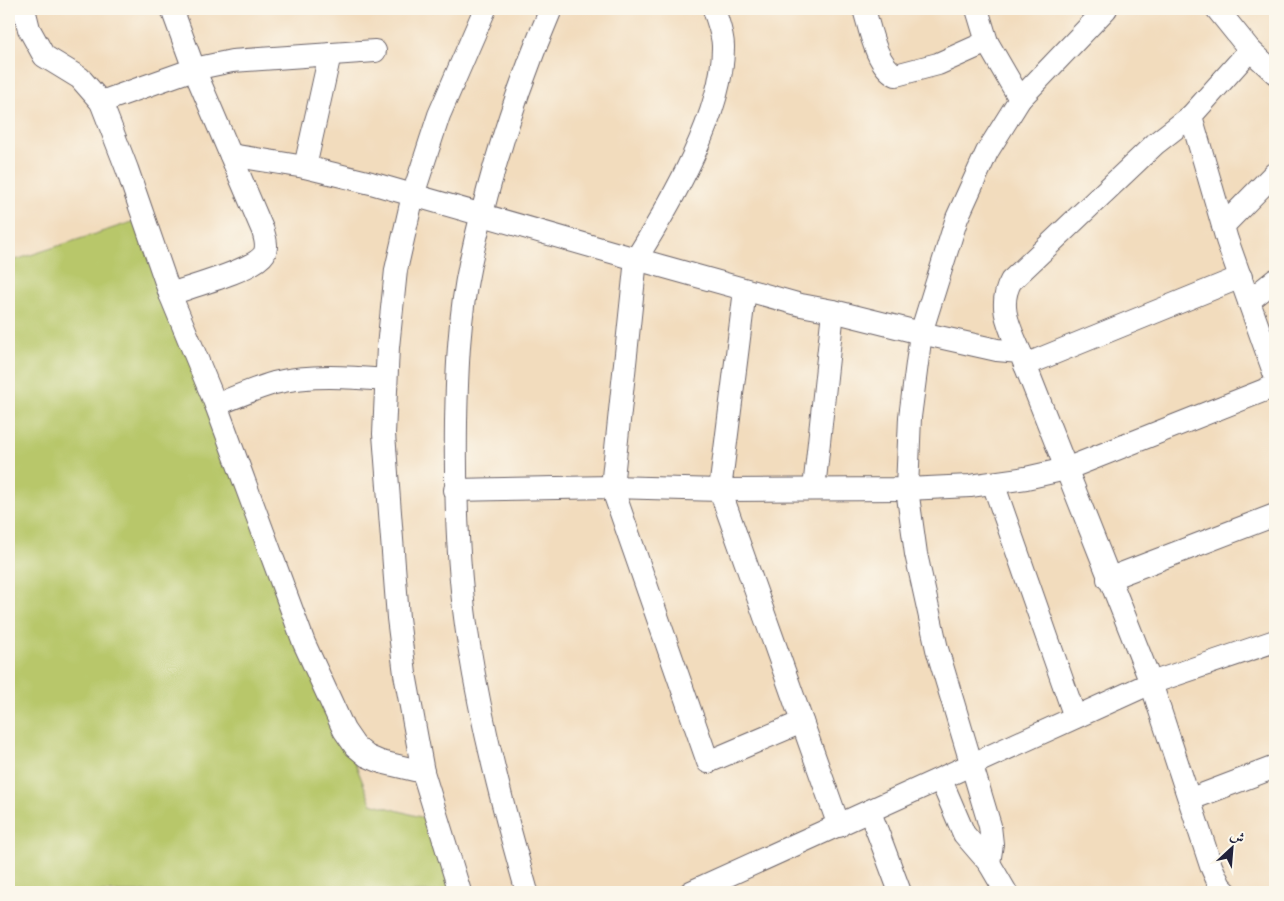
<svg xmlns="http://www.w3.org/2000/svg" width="1284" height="901" font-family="'IM FELL Great Primer',Amiri,serif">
<rect width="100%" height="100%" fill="#fbf7ec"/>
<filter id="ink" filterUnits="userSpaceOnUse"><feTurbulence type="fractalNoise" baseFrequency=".02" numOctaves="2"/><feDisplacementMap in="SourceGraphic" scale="10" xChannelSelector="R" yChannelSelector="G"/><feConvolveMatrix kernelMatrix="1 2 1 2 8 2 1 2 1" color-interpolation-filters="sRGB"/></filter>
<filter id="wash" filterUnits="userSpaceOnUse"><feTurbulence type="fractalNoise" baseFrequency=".0096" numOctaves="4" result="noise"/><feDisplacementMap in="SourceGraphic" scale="20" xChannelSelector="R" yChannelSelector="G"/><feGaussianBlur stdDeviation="1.12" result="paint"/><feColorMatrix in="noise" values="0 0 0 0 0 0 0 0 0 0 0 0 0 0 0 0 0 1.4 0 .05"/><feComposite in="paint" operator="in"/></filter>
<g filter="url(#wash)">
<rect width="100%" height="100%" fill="#f2dcbd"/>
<path fill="#b8c76a" stroke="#6d7452" d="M138,220L371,803L431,820L453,892H9V262Z"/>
</g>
<g filter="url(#ink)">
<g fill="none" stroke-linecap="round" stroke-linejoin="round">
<defs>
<g id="minor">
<path d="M24,9L29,29L44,56L80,78L101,102L127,169L170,294L216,405L304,643L344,730L355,746L367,756L381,762L423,772"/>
<path d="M714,9C717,20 723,34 723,46C724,112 671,203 636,259L801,305L833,311L921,333L997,350L1020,352L1151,683L1211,866L1220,886L1226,892"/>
<path d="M864,9C870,29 876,65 896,75L938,64L987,42"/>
<path d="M977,9L987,42L1020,99"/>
<path d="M1217,9L1250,50L1275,73"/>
<path d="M1250,50L1191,116L1227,240L1275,375"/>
<path d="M101,102L194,69L232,61L375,51"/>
<path d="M231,155L305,167L371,183L636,259L612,487L708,762L802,722"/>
<path d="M305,167L330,54"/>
<path d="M1223,226L1275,173"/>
<path d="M745,290L720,490L839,826"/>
<path d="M170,294C190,287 254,270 264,254C268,247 265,238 263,231L194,69L172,9"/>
<path d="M1249,301L1275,280"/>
<path d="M1020,352C1010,328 997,306 1011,281L1155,144L1191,116"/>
<path d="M1025,365L1241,277"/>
<path d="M216,405C235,397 254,389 274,383C310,374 350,377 386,380"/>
<path d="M993,483L1075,717"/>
<path d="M814,489L833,311"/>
<path d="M455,490L612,487L720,490L907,489L970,486L1026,478L1066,469L1275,386"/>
<path d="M1108,579L1275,515"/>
<path d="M941,780L964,834L989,863L1006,892"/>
<path d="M1191,799L1275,767"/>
<path d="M870,812L900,892"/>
<path d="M989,863L992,844L990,826L937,649L916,554L907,489L910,417L921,333L957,218L987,152L1020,99L1106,9"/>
<path d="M460,892L423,772L405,674L398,618L384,434L388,347L396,270L413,195L439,115L485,9"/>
<path d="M527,892C504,811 482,728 469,645C457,571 455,497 456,422C457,370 459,316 470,264C489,177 516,90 551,9"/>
<path d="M691,892L1151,683L1275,641"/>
</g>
</defs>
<use href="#minor" stroke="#6b6368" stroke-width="24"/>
<use href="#minor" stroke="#fff" stroke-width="22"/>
</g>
</g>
<rect width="1284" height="901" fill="none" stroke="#fbf7ec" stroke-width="30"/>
<g transform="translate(1232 848) rotate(26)" stroke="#fbf7ec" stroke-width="4" paint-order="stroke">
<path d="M0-4L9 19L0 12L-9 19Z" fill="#22223b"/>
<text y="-8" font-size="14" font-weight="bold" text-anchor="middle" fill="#22223b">ش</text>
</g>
</svg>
